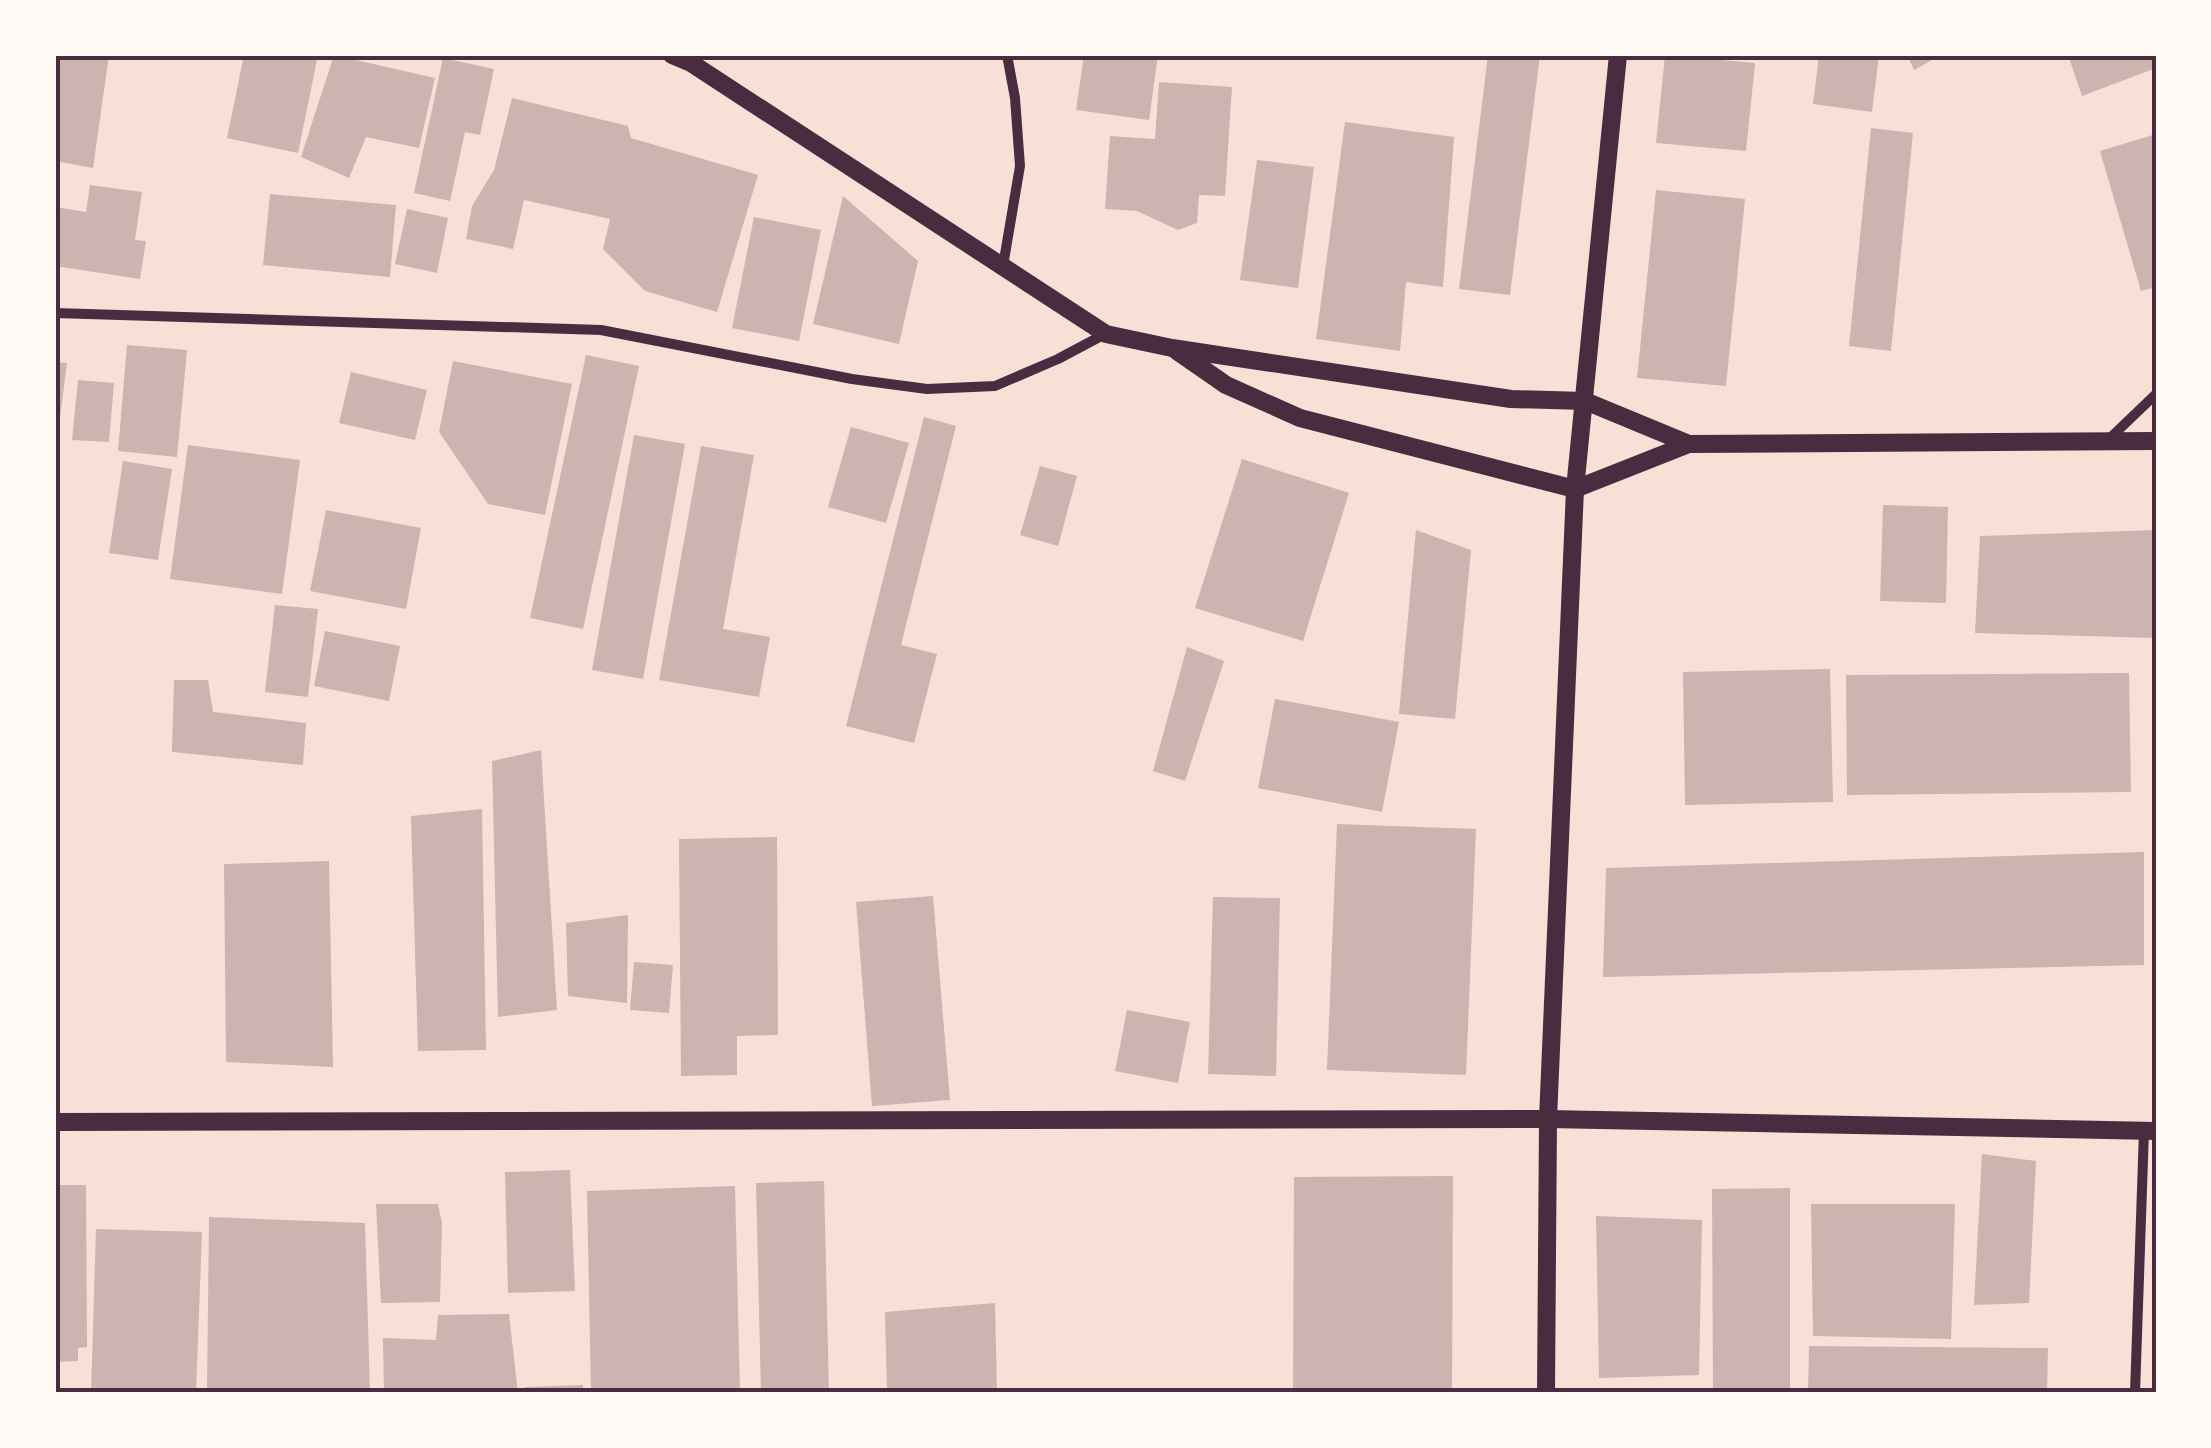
<svg xmlns="http://www.w3.org/2000/svg" width="2211" height="1448" font-family="Quicksand,sans-serif">
<rect width="100%" height="100%" fill="#f7e1d7"/>
<g fill="#ccb4b1">
<path d="M55,55H109L93,168L55,161Z"/>
<path d="M244,55H318L298,153L227,138Z"/>
<path d="M334,55L435,78L419,148L366,137L349,178L301,157Z"/>
<path d="M1084,55H1158L1149,120L1076,110Z"/>
<path d="M1488,55H1540L1510,295L1459,289Z"/>
<path d="M1665,55L1755,63L1746,151L1656,143Z"/>
<path d="M1819,55H1879L1872,112L1813,104Z"/>
<path d="M1907,55H1941L1914,70Z"/>
<path d="M2068,55H2156V68L2082,96Z"/>
<path d="M443,58L494,69L480,135L465,132L450,201L414,193Z"/>
<path d="M1159,82L1232,87L1225,196L1199,195L1197,223L1178,230L1137,211L1105,209L1110,136L1155,139Z"/>
<path d="M512,98L628,126L631,138L758,175L717,312L645,291L603,249L610,219L524,200L513,249L466,239L472,206L494,170Z"/>
<path d="M1345,122L1454,137L1443,287L1406,282L1400,351L1316,339Z"/>
<path d="M1871,128L1913,133L1891,351L1849,346Z"/>
<path d="M2156,134V287L2141,291L2100,151Z"/>
<path d="M1257,160L1314,167L1298,288L1240,280Z"/>
<path d="M90,185L142,192L135,240L146,241L140,279L55,266V207L86,212Z"/>
<path d="M1656,190L1745,199L1726,386L1637,378Z"/>
<path d="M270,194L396,205L390,277L263,265Z"/>
<path d="M843,196L918,261L899,344L813,324Z"/>
<path d="M407,209L448,218L437,273L395,264Z"/>
<path d="M754,217L821,230L799,341L732,328Z"/>
<path d="M127,345L187,350L177,457L118,451Z"/>
<path d="M586,355L639,366L583,629L530,618Z"/>
<path d="M453,361L572,384L545,515L488,504L439,432Z"/>
<path d="M55,362L67,363L57,441H55Z"/>
<path d="M351,372L427,390L415,440L339,423Z"/>
<path d="M78,380L114,383L109,442L72,440Z"/>
<path d="M924,417L956,426L901,645L937,654L914,743L846,726Z"/>
<path d="M851,427L909,443L886,523L828,507Z"/>
<path d="M634,435L685,444L643,679L592,670Z"/>
<path d="M188,445L300,460L282,594L170,579Z"/>
<path d="M701,446L754,455L723,629L770,637L759,697L659,680Z"/>
<path d="M1242,459L1349,493L1303,641L1195,608Z"/>
<path d="M123,461L172,469L158,560L109,553Z"/>
<path d="M1040,466L1077,476L1058,546L1020,535Z"/>
<path d="M1883,505L1948,507L1946,603L1880,601Z"/>
<path d="M326,510L421,528L406,609L310,591Z"/>
<path d="M1416,530L1471,550L1455,719L1399,714Z"/>
<path d="M2156,530V638L1975,633L1980,536Z"/>
<path d="M275,605L318,609L308,697L265,692Z"/>
<path d="M325,631L400,646L389,701L314,686Z"/>
<path d="M1187,647L1224,661L1185,781L1153,771Z"/>
<path d="M1830,669L1833,802L1685,805L1683,672Z"/>
<path d="M2129,673L2131,792L1847,795L1846,675Z"/>
<path d="M174,680H208L213,712L306,723L303,765L172,752Z"/>
<path d="M1275,699L1399,722L1382,812L1258,788Z"/>
<path d="M541,750L557,1010L498,1017L492,761Z"/>
<path d="M482,809L486,1050L418,1051L411,816Z"/>
<path d="M1337,824L1476,829L1466,1075L1327,1070Z"/>
<path d="M777,837L778,1035L737,1036V1075L681,1076L679,839Z"/>
<path d="M2144,852V965L1603,977L1606,868Z"/>
<path d="M329,861L333,1067L226,1062L224,864Z"/>
<path d="M933,896L950,1100L872,1106L856,902Z"/>
<path d="M1213,897L1280,898L1276,1076L1208,1074Z"/>
<path d="M628,915L627,1003L568,996L566,923Z"/>
<path d="M634,962L673,965L669,1013L630,1010Z"/>
<path d="M1127,1010L1190,1022L1178,1083L1115,1071Z"/>
<path d="M1982,1154L2036,1161L2029,1303L1974,1305Z"/>
<path d="M570,1170L575,1291L508,1293L505,1172Z"/>
<path d="M1453,1176L1452,1393H1293L1294,1177Z"/>
<path d="M824,1181L829,1393H761L756,1183Z"/>
<path d="M55,1185H86L87,1347L78,1348V1361L55,1362Z"/>
<path d="M735,1186L740,1393H591L587,1191Z"/>
<path d="M1790,1188V1393H1713L1712,1189Z"/>
<path d="M376,1204H438L442,1223L440,1302L381,1303Z"/>
<path d="M1811,1204H1955L1951,1339L1813,1336Z"/>
<path d="M1596,1216L1702,1220L1699,1375L1599,1378Z"/>
<path d="M209,1217L365,1223L370,1393H207Z"/>
<path d="M96,1229L202,1232L196,1393H91Z"/>
<path d="M995,1303L997,1393H887L885,1312Z"/>
<path d="M509,1314L518,1393H384L383,1338L436,1340L438,1315Z"/>
<path d="M1809,1346L2048,1348L2047,1393H1808Z"/>
<path d="M583,1385V1393H525V1387Z"/>
</g>
<g fill="none" stroke-linecap="round" stroke-linejoin="round">
<g stroke="#4a2c40" stroke-width="10">
<path d="M1003,266L1020,166L1015,98L1007,55"/>
<path d="M55,313L601,330L852,379L927,389L995,386L1058,359L1105,334"/>
<path d="M2108,440L2156,394"/>
<path d="M2135,1393L2144,1131"/>
</g>
<g stroke="#4a2c40" stroke-width="18">
<path d="M672,55L691,63L1106,334L1172,348L1511,399L1585,401L1689,444"/>
<path d="M1177,351L1226,385L1300,418L1575,489L1689,444L2156,441"/>
<path d="M55,1122L1548,1119L2156,1131"/>
<path d="M1546,1393L1548,1119L1575,489L1618,55"/>
</g>
</g>
<rect width="2211" height="1448" fill="none" stroke="#fffaf5" stroke-width="115"/>
<rect x="58" y="58" width="2096" height="1332" fill="none" stroke="#4a2c40" stroke-width="4"/>
</svg>
